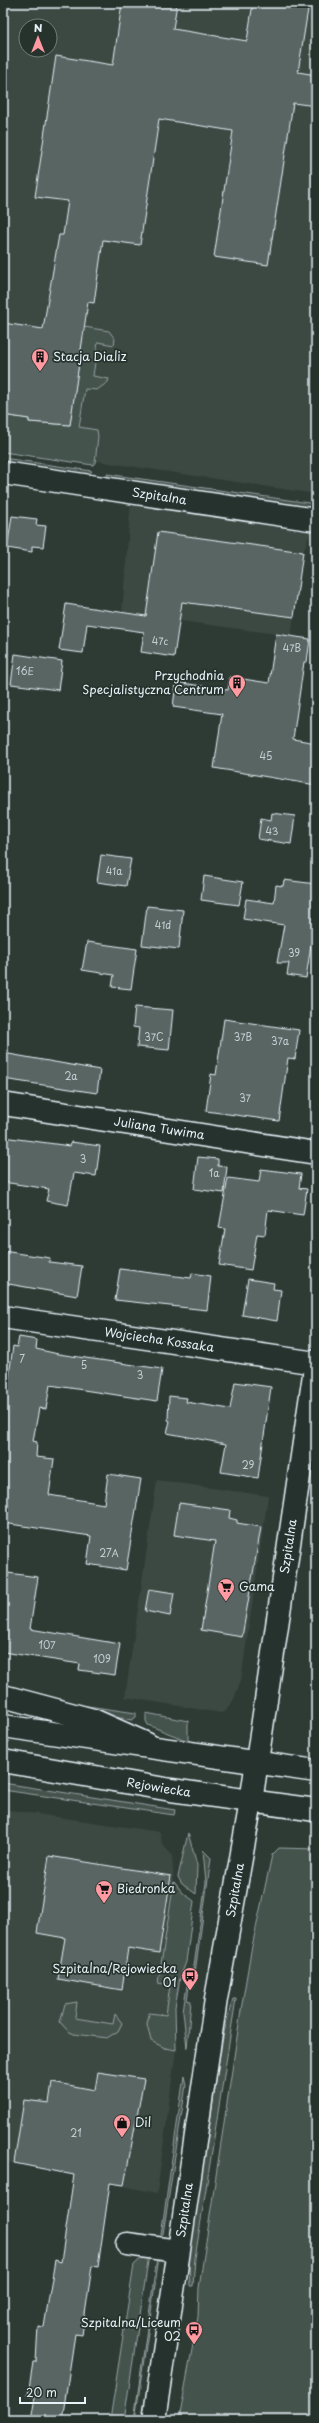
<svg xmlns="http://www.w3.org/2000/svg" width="319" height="2423" font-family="'Playpen Sans',sans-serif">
<rect width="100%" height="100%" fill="#2e3b35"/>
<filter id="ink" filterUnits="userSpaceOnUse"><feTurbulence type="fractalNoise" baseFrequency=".025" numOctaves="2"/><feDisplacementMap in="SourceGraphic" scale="8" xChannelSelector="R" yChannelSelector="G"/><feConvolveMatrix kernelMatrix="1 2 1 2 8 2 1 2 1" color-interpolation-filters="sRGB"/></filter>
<g filter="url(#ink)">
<g fill="#3b4843" fill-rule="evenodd">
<path d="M3,3H316V494L3,447ZM26,26H50V50H26Z"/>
<path d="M131,500L313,527L303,552L291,636L122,613Z"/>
<path d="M157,1480L268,1496L241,1680L234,1699L226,1711L221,1713L125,1697Z"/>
<path d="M3,1809L160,1832L162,1844L172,1855L174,1882L158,1982L170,1985L166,2016L165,2048L176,2050L157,2193L3,2161Z"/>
</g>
<g fill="#45524e" stroke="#96a2a3">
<path d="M84,327L109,331L115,339L114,345L98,342L93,376L109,379L108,382L97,390L85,389L79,427L97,430L98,436L95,463L93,465L3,452V415L29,419V422L70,425Z"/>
<path d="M3,458L92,471L88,475L3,462Z"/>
<path d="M107,474L316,504V508L109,478Z"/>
<path d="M74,1704L136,1713V1717L132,1720L98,1714Z"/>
<path d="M146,1713L188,1721V1741L148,1725L146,1721Z"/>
<path d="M3,1783L175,1810L174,1815L3,1790Z"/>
<path d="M188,1833L197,1865L196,1894L182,1884L178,1877Z"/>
<path d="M279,1848L316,1849V2420H179L198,2317L199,2288L242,2004L251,1951L272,1855Z"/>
<path d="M203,1850L211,1858L193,1987H189L187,2000L191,2001L187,2048L183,2011L187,1986L194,1966L206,1882Z"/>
<path d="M174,1882L183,1893L194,1901L186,1962L180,1978L175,2007L176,2050L165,2048L151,2041L147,2024L149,2013L166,2015L170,1985L158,1983Z"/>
<path d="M233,1999H236L195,2258L193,2286H190C186,2236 201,2179 209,2130C216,2086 219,2041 233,1999Z"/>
<path d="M77,2002L75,2018L113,2024L115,2014L122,2023L118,2031L107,2038L74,2034L68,2031L60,2022L65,2004Z"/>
<path d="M184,2076L186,2085L163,2234L161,2235Z"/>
<path d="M145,2255H149L124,2420H110L134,2265Z"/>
<path d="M157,2258H159L135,2420H134Z"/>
</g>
<g fill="#596563" stroke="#e8f1f8">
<path d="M122,3H177L173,29L247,41L253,3H309L298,72L316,75V106L293,103L268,265L214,257L233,131L159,119L140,245L103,240L94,303L88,302L70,425L29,422V419L3,415V323L43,329L59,235H63L68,201L35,197L56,56L113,65Z"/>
<path d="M12,516L37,519L36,525L46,526L43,547L32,546V552L7,548Z"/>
<path d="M158,532L303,552L294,617L182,602L174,657L141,652L144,632L87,624L83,653L59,650L66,604L146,616Z"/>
<path d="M276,634L310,639L307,662H304L293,739L316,743V785L214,768L222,714L173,707L176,682L228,690L230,677L269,683Z"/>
<path d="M15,654L62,661L58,690L11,684Z"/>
<path d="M272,813L295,816L291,844L258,839L261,818L271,820Z"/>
<path d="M101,855L131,859L126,886L97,882Z"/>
<path d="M204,876L243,882L239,905L201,900Z"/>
<path d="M284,880L316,884V911L306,978L287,975L289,963H277L284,925L243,919L246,899L274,903L276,885L283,886Z"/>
<path d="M147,906L183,910L179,949L142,945Z"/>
<path d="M87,942L137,949L131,989L112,987L114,975L82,970Z"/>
<path d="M135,1007L173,1010L169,1050L137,1047L139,1028L133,1027Z"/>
<path d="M224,1019L299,1030L295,1059L288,1058L279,1121L206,1111L211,1074L216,1075Z"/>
<path d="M3,1053L100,1070L97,1093L3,1079Z"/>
<path d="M3,1137L70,1146L71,1142L100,1146L96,1176L74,1173L68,1205L46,1201L49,1189L3,1182Z"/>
<path d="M198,1157L218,1159V1166L227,1167L224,1193L194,1189Z"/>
<path d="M261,1169L301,1174L299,1188L307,1189L303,1215L268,1210L265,1235L257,1234L251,1270L219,1265L225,1229L219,1228L228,1178L259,1182Z"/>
<path d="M3,1251L50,1258L49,1262L82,1266L77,1296L3,1283Z"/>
<path d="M120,1269L191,1278L192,1273L211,1276L207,1310L115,1300Z"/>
<path d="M248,1279L274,1283L273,1289L281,1290L277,1321L242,1315Z"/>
<path d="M19,1337L37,1340L36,1349L58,1354L162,1369L157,1401L50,1385L46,1409L39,1408L33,1441L37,1442L36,1457L54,1459L49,1495L104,1504L108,1474L141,1479L126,1570L87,1564L91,1536L3,1523V1390L7,1391L13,1346L17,1347Z"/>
<path d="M235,1382L271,1387L258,1478L221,1472L226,1444L167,1433L170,1421L168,1420L169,1396L187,1398L186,1402L230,1409Z"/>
<path d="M179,1503L230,1510L229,1518L237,1520V1523L261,1527L242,1637L201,1630L215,1541L174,1535Z"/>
<path d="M8,1573L38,1577L30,1629L120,1644L115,1675L79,1670L80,1664L3,1652V1610Z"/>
<path d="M149,1589L174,1593L170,1616L145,1611Z"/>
<path d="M49,1856L171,1876L159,1953L128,1948L122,1990L58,1979L65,1938L37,1933Z"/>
<path d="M98,2072L144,2079L124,2185L110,2183L98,2267L92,2266L82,2335L75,2334L62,2420H31L35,2396L28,2395L33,2362H36L38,2326L44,2327L55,2260L61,2262L74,2175L14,2163L24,2100L49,2103L52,2082L95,2090Z"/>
</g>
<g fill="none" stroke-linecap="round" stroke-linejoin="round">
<defs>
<g id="minor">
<path id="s1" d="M3,473L316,520"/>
<path id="s2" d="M3,1104L316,1153"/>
<path id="s3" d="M3,1317L316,1363"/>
<path d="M3,1696L93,1720L147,1744"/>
<path d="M127,2244L178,2251"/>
<path id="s4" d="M154,2420L216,1999L251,1802L316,1361"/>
</g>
<g id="highway">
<path d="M3,1726L316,1771"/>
<path id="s5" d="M3,1761L171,1790L316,1810"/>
</g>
</defs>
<use href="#minor" stroke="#e8f1f8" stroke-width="25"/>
<use href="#highway" stroke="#e8f1f8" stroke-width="25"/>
<use href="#minor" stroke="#26332d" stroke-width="22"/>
<use href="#highway" stroke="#26332d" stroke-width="22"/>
</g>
</g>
<defs>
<symbol id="building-pin" viewBox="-11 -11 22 30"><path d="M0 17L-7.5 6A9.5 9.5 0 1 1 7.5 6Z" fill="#ff9aa2" stroke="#26332d"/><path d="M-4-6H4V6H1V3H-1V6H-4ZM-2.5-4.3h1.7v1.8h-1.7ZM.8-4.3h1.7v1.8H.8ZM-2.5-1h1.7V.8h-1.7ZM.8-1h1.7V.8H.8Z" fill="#111"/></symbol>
<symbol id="supermarket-pin" viewBox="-11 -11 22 30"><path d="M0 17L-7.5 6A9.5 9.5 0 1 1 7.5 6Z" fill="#ff9aa2" stroke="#26332d"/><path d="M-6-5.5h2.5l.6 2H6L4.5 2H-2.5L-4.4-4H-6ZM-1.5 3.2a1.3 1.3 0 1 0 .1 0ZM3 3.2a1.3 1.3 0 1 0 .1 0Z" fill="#111"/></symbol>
<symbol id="bus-pin" viewBox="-11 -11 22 30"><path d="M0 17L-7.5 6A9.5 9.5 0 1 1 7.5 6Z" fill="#ff9aa2" stroke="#26332d"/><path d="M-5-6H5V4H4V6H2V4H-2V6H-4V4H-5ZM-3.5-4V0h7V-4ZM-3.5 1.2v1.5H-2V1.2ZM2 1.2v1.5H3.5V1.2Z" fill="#111"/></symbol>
<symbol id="shop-pin" viewBox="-11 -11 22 30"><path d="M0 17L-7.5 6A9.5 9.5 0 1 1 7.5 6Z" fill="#ff9aa2" stroke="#26332d"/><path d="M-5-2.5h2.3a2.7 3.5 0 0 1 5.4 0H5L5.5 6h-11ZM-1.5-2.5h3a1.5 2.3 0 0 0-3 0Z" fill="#111"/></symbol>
</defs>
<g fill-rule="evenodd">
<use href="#building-pin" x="30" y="347" width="20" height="27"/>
<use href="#building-pin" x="227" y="673" width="20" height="27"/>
<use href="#supermarket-pin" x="216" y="1577" width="20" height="27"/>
<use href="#supermarket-pin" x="94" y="1879" width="20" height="27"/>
<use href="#bus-pin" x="180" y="1966" width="20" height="27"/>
<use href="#shop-pin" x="112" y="2113" width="20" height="27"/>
<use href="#bus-pin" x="184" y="2320" width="20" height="27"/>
</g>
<g text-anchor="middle" stroke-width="3.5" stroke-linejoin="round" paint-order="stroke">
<g font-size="10" fill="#c4ced3">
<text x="160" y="645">47c</text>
<text x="292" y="652">47B</text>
<text x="25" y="675">16E</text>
<text x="266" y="760">45</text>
<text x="272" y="835">43</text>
<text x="114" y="875">41a</text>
<text x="163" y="929">41d</text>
<text x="294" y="957">39</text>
<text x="154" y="1041">37C</text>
<text x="243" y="1041">37B</text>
<text x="280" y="1045">37a</text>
<text x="71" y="1080">2a</text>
<text x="245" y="1102">37</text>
<text x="83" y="1163">3</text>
<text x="214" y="1177">1a</text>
<text x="22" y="1363">7</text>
<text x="84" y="1369">5</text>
<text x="140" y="1379">3</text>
<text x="248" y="1469">29</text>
<text x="109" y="1557">27A</text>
<text x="47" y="1649">107</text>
<text x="102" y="1663">109</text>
<text x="76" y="2137">21</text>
</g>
<g font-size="12" fill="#e8f1f8" stroke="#26332d" text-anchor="start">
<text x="53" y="361">Stacja Dializ</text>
<text x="224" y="680" text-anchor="end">Przychodnia<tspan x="224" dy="14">Specjalistyczna Centrum</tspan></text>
<text x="239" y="1591">Gama</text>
<text x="117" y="1893">Biedronka</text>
<text x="177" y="1973" text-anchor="end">Szpitalna/Rejowiecka<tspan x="177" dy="14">01</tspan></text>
<text x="135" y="2127">Dil</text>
<text x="181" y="2327" text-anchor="end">Szpitalna/Liceum<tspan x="181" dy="14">02</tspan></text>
</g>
<g font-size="12" fill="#e8f1f8" stroke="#26332d">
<text dy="4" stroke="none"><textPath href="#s1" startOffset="158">Szpitalna</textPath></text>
<text dy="4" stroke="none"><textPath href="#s2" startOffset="158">Juliana Tuwima</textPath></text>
<text dy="4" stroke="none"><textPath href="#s3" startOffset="158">Wojciecha Kossaka</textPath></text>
<text dy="4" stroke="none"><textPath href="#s4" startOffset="884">Szpitalna</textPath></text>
<text dy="4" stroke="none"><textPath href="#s5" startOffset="158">Rejowiecka</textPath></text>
<text dy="4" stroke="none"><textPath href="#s4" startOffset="536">Szpitalna</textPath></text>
<text dy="4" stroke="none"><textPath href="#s4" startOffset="212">Szpitalna</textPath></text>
</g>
</g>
<rect width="319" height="2423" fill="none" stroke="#26332d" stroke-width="16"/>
<rect x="8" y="8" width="303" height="2407" fill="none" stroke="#e8f1f8" stroke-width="1.5" filter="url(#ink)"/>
<g transform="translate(38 38)"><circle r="19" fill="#26332d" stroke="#747f7e"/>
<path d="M0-3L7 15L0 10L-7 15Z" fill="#ff9aa2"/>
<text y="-6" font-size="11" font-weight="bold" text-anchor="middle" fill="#e8f1f8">N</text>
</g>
<path d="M20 2397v6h65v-6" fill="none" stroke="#e8f1f8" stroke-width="2"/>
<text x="26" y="2397" font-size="12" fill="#e8f1f8" stroke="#26332d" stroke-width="3" paint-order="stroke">20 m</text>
</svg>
